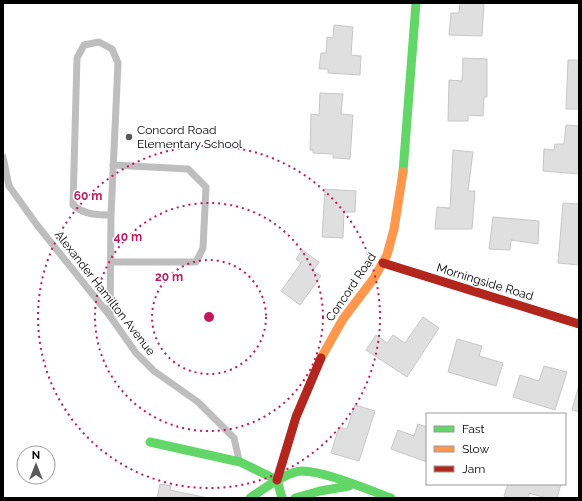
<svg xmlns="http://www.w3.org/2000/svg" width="582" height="501" font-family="Raleway,sans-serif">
<rect width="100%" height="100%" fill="#fff"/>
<g fill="#dfdfdf" stroke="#c7c7c7">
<path d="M460,3H484L482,36L449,35L451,13H459Z"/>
<path d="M334,25L353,27L351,55L361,56L360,75L328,73V69H319L321,53H326L327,37L333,38Z"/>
<path d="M463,58L487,59V97H484L483,116L468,115V121H448L449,80L462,81Z"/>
<path d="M568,60H579V109H566Z"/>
<path d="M320,93L343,94L341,114L353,115L350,159L333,158V154L313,153V150H310L311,114L319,115Z"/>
<path d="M566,125L579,126V174L543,171L544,149L554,150L555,144H564Z"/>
<path d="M453,150L473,152L468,191H475L472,229H435L437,207L450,208Z"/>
<path d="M325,189L356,191L355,212H344L343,238L322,237Z"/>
<path d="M563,203L579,204V265L558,263Z"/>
<path d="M493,217L539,221L538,244L511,240L510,250L489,249Z"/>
<path d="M302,250L319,262L313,271L321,276L300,305L281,291L301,263L296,259Z"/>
<path d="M423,317L439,328L407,377L366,350L376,335L387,343L393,335L405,343Z"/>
<path d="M457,339L482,346L479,356L503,363L496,386L448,372Z"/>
<path d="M544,366L567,372L555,410L513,397L520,375L539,381Z"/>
<path d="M579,385V412L572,410Z"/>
<path d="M355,405L375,411L359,461L331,453L339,427L347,429Z"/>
<path d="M418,424L427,427V462L391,449L398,430L414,436Z"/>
<path d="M160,484L171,486L170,490L208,498H157Z"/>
<path d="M508,484H561L557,498H546L529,493L528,498H511L504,496Z"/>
</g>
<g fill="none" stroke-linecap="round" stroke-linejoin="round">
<g stroke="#bebebe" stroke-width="7">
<path d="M3,157L9,186L37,225L110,316L136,353L154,371L198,402L234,438L239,460"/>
<path d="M111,262H196L203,248L206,187L188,169L113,165"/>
<path d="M110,316L111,215L118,63L112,49L99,42L84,45L77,58L73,205C85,215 97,215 111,215"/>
</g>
<g stroke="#63d668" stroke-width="9">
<path d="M403,172L416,3"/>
<path d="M150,442L240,462L277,480L282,498"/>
<path d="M250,498C262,490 287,471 302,471C324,471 369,490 391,498"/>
<path d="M295,498L320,491L349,486"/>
</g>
<path stroke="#ff974d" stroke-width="9" d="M321,358L343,319L374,278L387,255L394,229L403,172"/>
<g stroke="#b3261e" stroke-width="9">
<path d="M383,263L579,324"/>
<path d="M277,480L296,417L321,358"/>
</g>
</g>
<g fill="none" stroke="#c2185b" stroke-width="2" stroke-dasharray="2 4">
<circle cx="209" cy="317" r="57"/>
<circle cx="209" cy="317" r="114"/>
<circle cx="209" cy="317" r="171"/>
</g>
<circle fill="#595959" stroke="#fff" stroke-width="1.5" cx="129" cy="137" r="4"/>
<g text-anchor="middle" stroke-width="3" stroke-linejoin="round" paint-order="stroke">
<g font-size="12" fill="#000" stroke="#fff" text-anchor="start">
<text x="137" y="134">Concord Road<tspan x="137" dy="14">Elementary School</tspan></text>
</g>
<g font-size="12" fill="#000" stroke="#fff">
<text transform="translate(485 282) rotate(17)" y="4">Morningside Road</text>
<text transform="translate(351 287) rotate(-56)" y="4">Concord Road</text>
<text transform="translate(105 293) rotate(52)" y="4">Alexander Hamilton Avenue</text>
</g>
</g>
<circle cx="209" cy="317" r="6" fill="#c2185b" stroke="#fff" stroke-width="2"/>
<g font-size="12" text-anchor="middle" font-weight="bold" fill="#c2185b" stroke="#fff" stroke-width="3" stroke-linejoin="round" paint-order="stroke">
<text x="88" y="200">60 m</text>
<text x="128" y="241">40 m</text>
<text x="169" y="281">20 m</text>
</g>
<rect width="582" height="501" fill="none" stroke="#000000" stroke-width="8"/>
<rect x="426" y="413" width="140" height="72" fill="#ffffff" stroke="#999999"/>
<rect x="434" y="426" width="20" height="6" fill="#63d668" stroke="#999999"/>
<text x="462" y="433" font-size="12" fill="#000000">Fast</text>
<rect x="434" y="446" width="20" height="6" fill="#ff974d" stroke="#999999"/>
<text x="462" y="453" font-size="12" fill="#000000">Slow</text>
<rect x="434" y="466" width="20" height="6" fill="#b3261e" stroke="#999999"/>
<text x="462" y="473" font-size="12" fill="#000000">Jam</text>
<g transform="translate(36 465)"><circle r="19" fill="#ffffff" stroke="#999999"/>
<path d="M0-3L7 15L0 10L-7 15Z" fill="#595959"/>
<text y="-6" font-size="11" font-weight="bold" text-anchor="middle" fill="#000000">N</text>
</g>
</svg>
